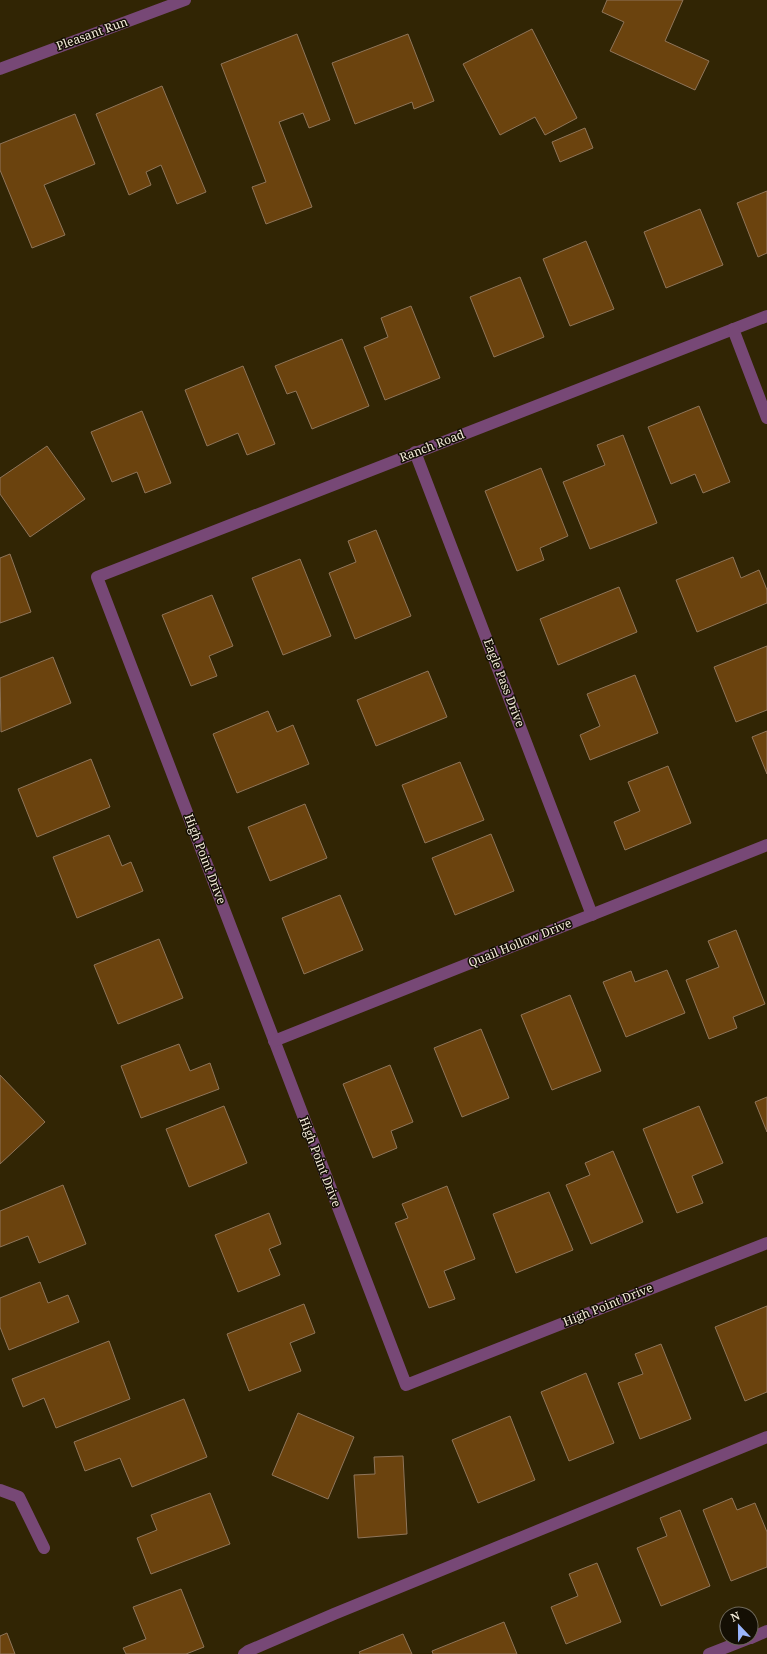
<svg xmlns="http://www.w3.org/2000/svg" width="767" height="1654" font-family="'Noto Serif',serif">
<rect width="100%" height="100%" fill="#312504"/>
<g fill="#6b430e" stroke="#8f755a">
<path d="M607,0H683L665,41L709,61L695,90L610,51L624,22L602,12Z"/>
<path d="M532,29L577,118L545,135L535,117L500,135L463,64Z"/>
<path d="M297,34L330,120L309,128L303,113L279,122L312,207L266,224L252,187L266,182L221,64Z"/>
<path d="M408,34L434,101L414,109L412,102L355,124L332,63Z"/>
<path d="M162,86L206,192L177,204L161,165L146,172L151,185L129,195L96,114Z"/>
<path d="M75,114L95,164L44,185L65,235L32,248L0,170V144Z"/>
<path d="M585,128L593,148L560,162L552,142Z"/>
<path d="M767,191V253L758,257L737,203Z"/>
<path d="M700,209L723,265L666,288L644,232Z"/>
<path d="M586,241L614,309L570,326L543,259Z"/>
<path d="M520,277L544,337L494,357L470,297Z"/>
<path d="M411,306L440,378L385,400L364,347L388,337L381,318Z"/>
<path d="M342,339L369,406L312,429L296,391L287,394L275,366Z"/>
<path d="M243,366L275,444L247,455L238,433L207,446L185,390Z"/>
<path d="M699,406L730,482L703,493L695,474L671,484L648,427Z"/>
<path d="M142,411L171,483L145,493L137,472L112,482L91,432Z"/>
<path d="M623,435L657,523L590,549L563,482L605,465L597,445Z"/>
<path d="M47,446L85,499L30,537L0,494V478Z"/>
<path d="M541,468L568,536L540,548L544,560L517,571L485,491Z"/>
<path d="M376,530L411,616L355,639L329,573L356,562L348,541Z"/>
<path d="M10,554L31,612L0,623V558Z"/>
<path d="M733,557L741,578L759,570L767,590V603L697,632L676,580Z"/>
<path d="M300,559L331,636L283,655L252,578Z"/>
<path d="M619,587L637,632L558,665L540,619Z"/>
<path d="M212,595L233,646L209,656L217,676L191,686L162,615Z"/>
<path d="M767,646V710L736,722L714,667Z"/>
<path d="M53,657L71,703L1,732L0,678Z"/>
<path d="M428,671L447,717L376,746L357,700Z"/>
<path d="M635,675L658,733L590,760L580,735L600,726L587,694Z"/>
<path d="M268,711L277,732L293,725L309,764L237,793L213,734Z"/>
<path d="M767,731V774L752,737Z"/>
<path d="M91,759L110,807L37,837L18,789Z"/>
<path d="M460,762L484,820L425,843L402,785Z"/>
<path d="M668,766L691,823L625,850L614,822L640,811L628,782Z"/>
<path d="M305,804L327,858L270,881L248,827Z"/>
<path d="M491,834L514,891L455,915L432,858Z"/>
<path d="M109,835L122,866L131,862L143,891L77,918L53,857Z"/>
<path d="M340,895L363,950L304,974L282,918Z"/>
<path d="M736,930L765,1004L733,1017L737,1028L709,1039L686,980L719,967L708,941Z"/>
<path d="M159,939L183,998L118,1024L94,965Z"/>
<path d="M667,970L685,1013L626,1037L603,982L631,971L635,982Z"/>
<path d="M570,995L601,1071L552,1090L521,1015Z"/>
<path d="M481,1029L509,1098L462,1117L434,1048Z"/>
<path d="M179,1044L190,1071L210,1063L219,1089L141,1118L121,1066Z"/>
<path d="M390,1065L413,1122L391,1131L397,1148L373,1158L343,1084Z"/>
<path d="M0,1075L45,1122L0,1164Z"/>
<path d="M767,1097V1132L755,1102Z"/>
<path d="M224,1106L247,1163L189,1187L166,1129Z"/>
<path d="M699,1106L723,1163L692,1176L703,1203L677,1213L643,1129Z"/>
<path d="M613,1151L643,1222L591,1244L566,1185L590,1175L585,1163Z"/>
<path d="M63,1185L86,1244L39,1263L28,1236L0,1247V1211Z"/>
<path d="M447,1186L475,1259L444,1271L455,1299L429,1308L395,1223L408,1218L402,1204Z"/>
<path d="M549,1192L573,1250L516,1273L493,1214Z"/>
<path d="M269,1213L281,1244L269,1249L280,1275L238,1292L215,1235Z"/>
<path d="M40,1282L48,1303L68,1295L79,1322L9,1350L0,1327V1298Z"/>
<path d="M304,1304L315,1333L290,1343L301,1371L249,1391L227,1334Z"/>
<path d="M767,1306V1392L745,1401L715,1327Z"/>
<path d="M109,1341L130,1399L56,1428L44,1398L23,1407L12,1379Z"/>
<path d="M661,1344L691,1419L640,1439L618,1383L643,1374L635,1354Z"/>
<path d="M586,1373L614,1443L569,1461L541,1392Z"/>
<path d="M184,1399L207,1457L132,1487L120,1458L85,1471L74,1442Z"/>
<path d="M298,1413L354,1437L328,1499L272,1475Z"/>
<path d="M510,1416L535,1480L478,1503L452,1440Z"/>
<path d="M403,1456L407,1534L358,1538L354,1475L375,1474L374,1457Z"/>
<path d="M210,1493L230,1544L151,1574L137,1538L157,1530L151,1515Z"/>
<path d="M732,1498L737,1510L755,1503L767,1532V1567L731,1581L703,1510Z"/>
<path d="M680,1510L710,1586L661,1606L637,1548L667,1536L660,1518Z"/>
<path d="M597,1563L621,1622L566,1644L551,1607L578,1596L569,1574Z"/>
<path d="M181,1589L204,1647L186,1654H126L123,1648L146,1639L133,1607Z"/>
<path d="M504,1622L517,1654H433L432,1651Z"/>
<path d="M7,1633L15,1654H0V1636Z"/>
<path d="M403,1634L412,1654H360L359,1652Z"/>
</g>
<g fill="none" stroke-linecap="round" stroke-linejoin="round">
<path stroke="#774876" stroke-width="12" d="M244,1654L248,1651L334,1614L767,1437"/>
<g stroke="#774876" stroke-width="12">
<path d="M0,69L185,0"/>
<path d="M767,316L97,577L406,1385L767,1243"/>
<path d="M733,329L767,418"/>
<path d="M415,452L592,915"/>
<path d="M274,1041L767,845"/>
<path d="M0,1490L19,1497L44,1548"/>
<path d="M751,1638L767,1631"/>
<path d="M709,1654L750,1638"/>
</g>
</g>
<g text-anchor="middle" stroke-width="3" stroke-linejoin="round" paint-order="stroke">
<g font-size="12" fill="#f3ebd9" stroke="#140f04">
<text transform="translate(92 34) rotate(-20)" y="4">Pleasant Run</text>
<text transform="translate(432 446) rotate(-21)" y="4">Ranch Road</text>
<text transform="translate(504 683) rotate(69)" y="4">Eagle Pass Drive</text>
<text transform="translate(205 859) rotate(69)" y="4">High Point Drive</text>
<text transform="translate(520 943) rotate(-22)" y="4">Quail Hollow Drive</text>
<text transform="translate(320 1162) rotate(69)" y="4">High Point Drive</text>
<text transform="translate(608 1305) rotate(-22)" y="4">High Point Drive</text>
</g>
</g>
<g transform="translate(739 1626) rotate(338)"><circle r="19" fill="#140f04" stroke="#6d6759"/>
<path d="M0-3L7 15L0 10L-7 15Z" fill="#99b5fd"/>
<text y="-6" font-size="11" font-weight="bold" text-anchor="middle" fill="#f3ebd9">N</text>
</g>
</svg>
